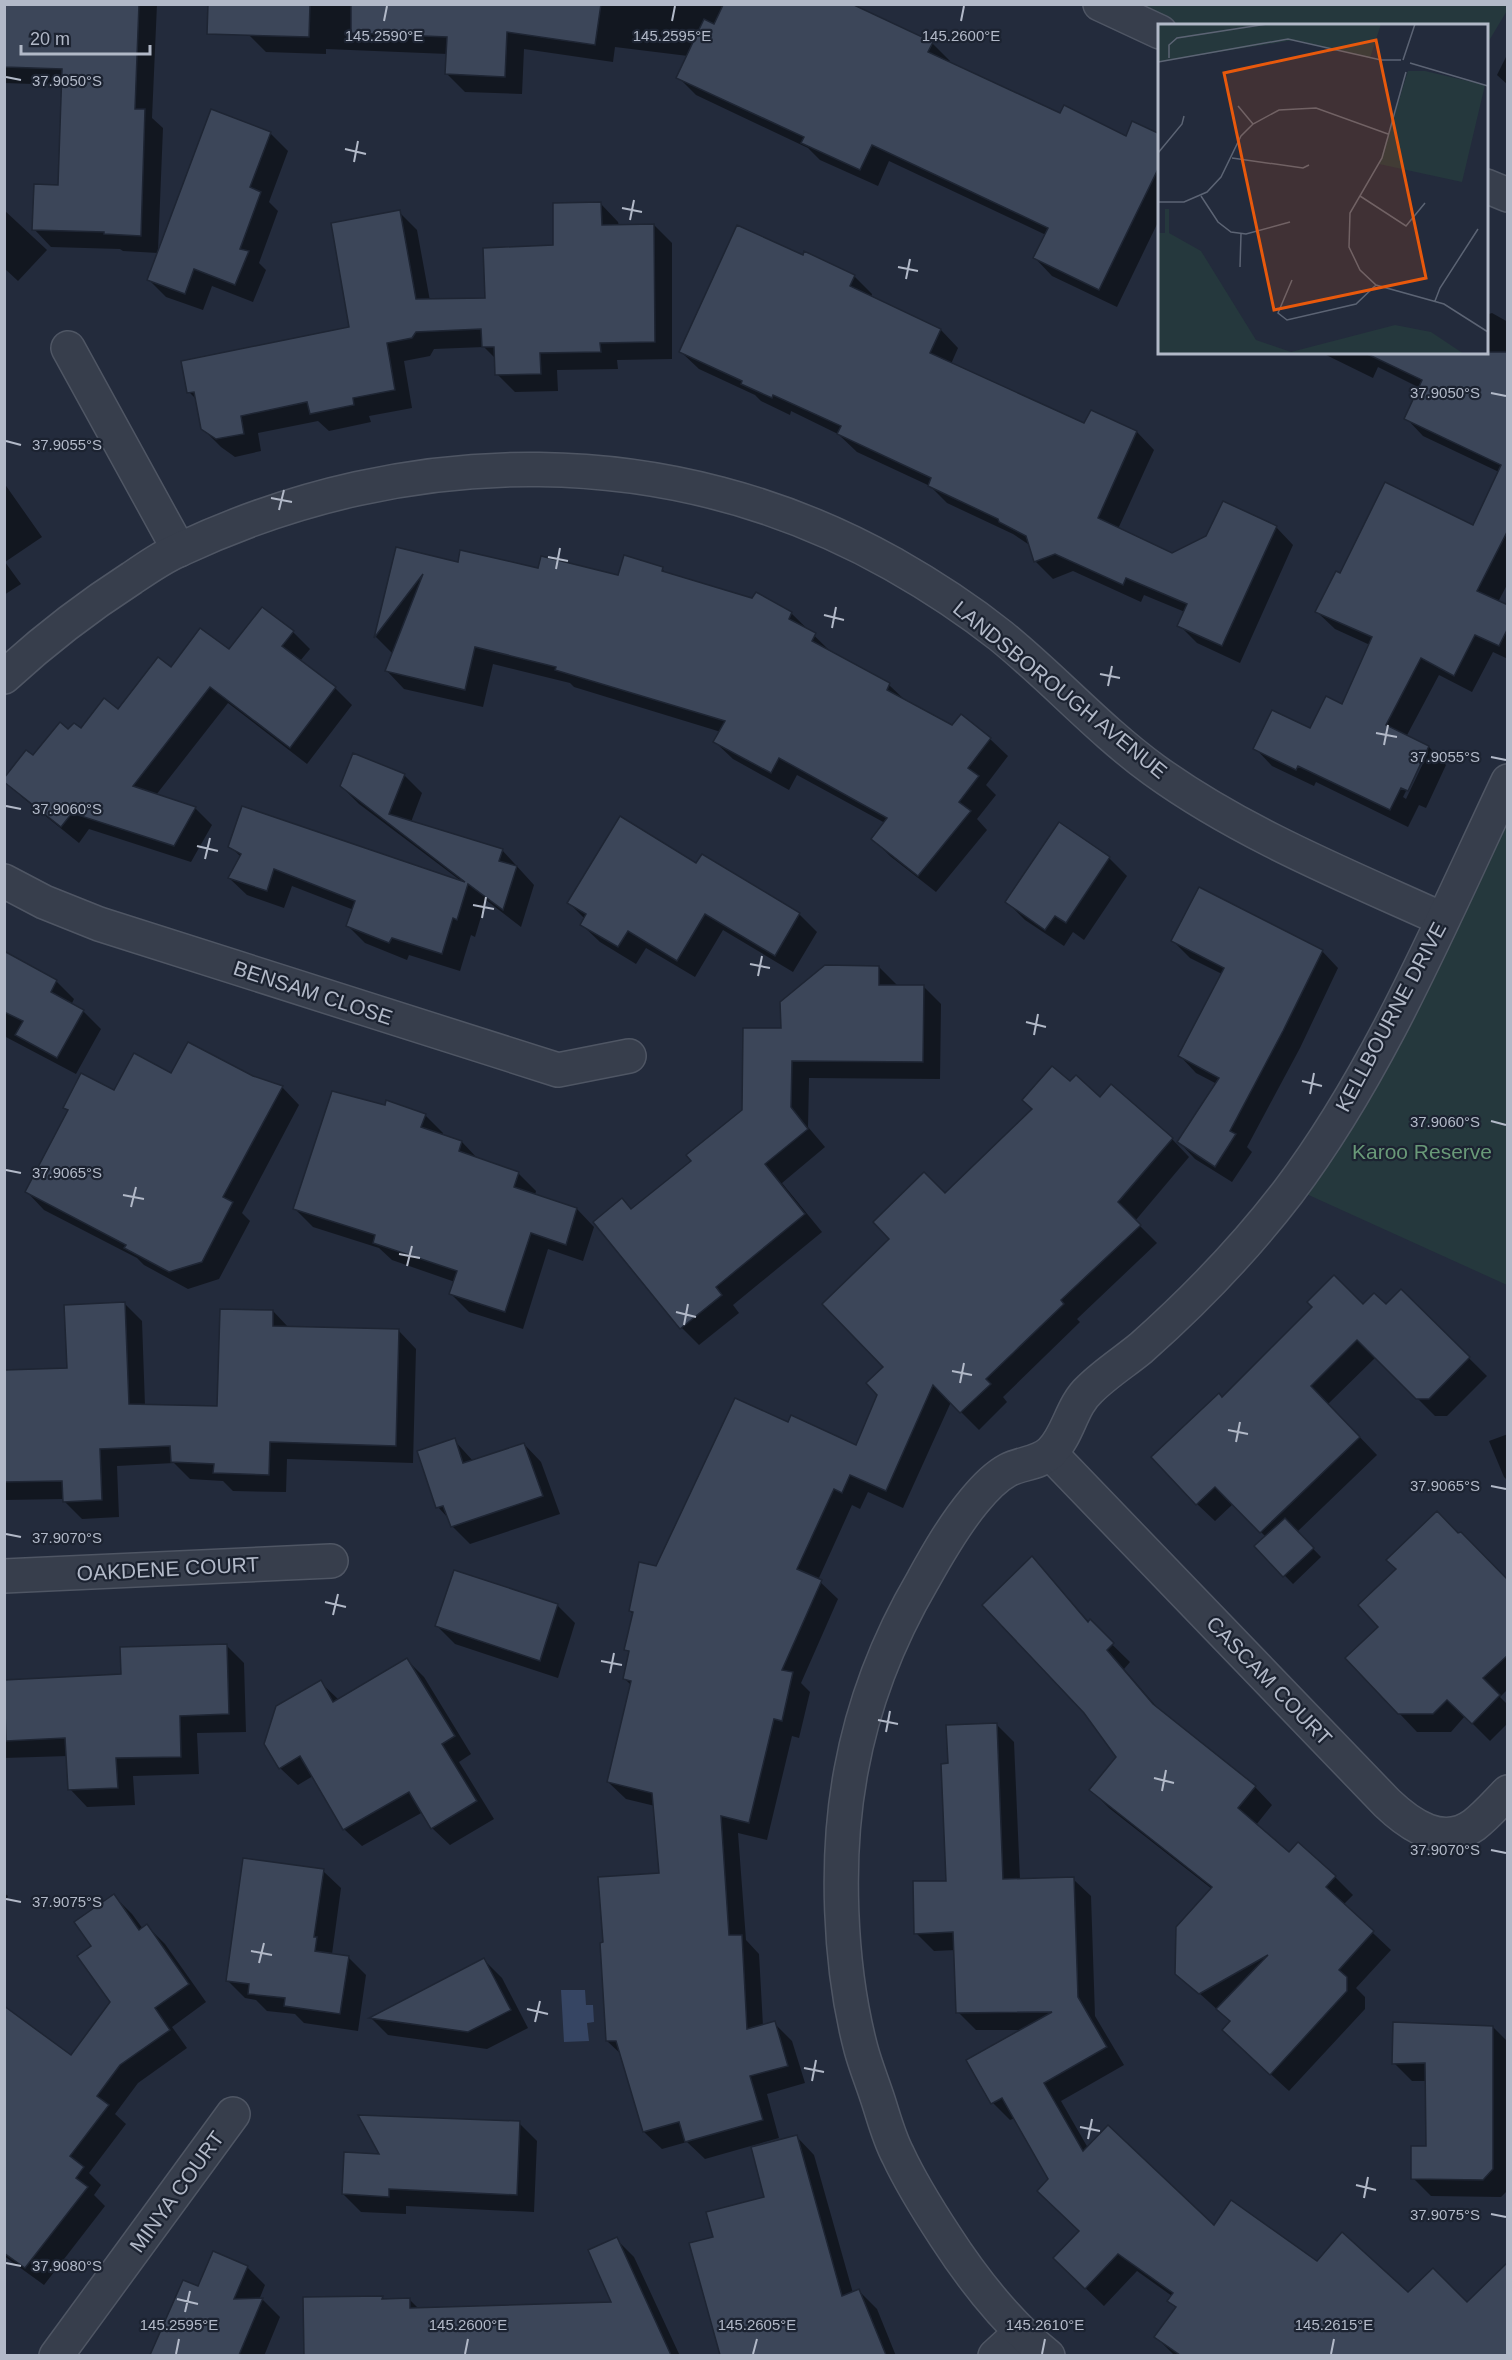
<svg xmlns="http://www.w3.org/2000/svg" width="1512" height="2360" font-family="Helvetica,sans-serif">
<rect width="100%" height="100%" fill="#232b3c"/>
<g fill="#25383d">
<path d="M1507,4L1508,9L1487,44L1486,26H1160L1100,5Z"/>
<path d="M1507,781V1285L1291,1187Z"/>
</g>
<path fill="#364563" d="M561,1990H585L586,2005H593L594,2022L587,2023L589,2041L564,2042Z"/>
<g fill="#0007" fill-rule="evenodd">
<path d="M4,4H157L152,118L163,128L158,251L270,133L288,151L269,202L278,211L259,263L266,270L253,302L212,286L203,310L166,297L148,279L158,253L123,251L120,249L51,247L34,229L60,187L63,85L4,83Z"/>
<path d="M250,4H850L932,43L950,61L949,64L1060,115L1126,138L1160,136V218L1117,307L1052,276L1035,258L1046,235L889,161L878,186L820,160L808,148L696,95L678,77L688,56L615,47L613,62L524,49L522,94L465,92L447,74L448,54L326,49V54L266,52L249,35Z"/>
<path d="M1508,53V85L1497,75Z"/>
<path d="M601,204L618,222L619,226L654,225L672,243V359L617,360L618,369L557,370L558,391L515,392L497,374L496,359L484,347L434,349L430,356L404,361L412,408L369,416L371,422L329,431L318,421L258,433L261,451L235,457L221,447L202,428L197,400L189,392L351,328L399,212L417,230L430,301L486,299L555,247Z"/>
<path d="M4,210L47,250L18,281L4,268Z"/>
<path d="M805,253L854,276L872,294L871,298L941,330L958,348L951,364L1085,425L1091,412L1137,432L1154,450L1118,529L1172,554L1276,527L1293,545L1240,663L1197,643L1179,625L1185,612L1144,595L1141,602L1073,571L1053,579L1035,561L1031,546L1013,534L947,503L930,486L857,452L838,434L791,411L790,415L761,401L755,395L699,369L681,352Z"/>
<path d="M1492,313L1508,322V583L1498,602L1508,607V659L1493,652L1472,692L1439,675L1406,737L1429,747L1446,765L1426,808L1419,805L1408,827L1316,782L1314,786L1272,766L1255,748L1311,730L1342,706L1370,645L1335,629L1317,612L1341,575L1474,527L1499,472L1423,436L1406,418L1420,388L1378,367L1373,378L1320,352H1486V315ZM1425,753H1428L1406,799L1403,797Z"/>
<path d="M4,483L42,537L5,562L21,584L4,595Z"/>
<path d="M397,549L459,563L619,577L662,569L668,575L753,600L756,594L791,613L832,653L889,685L907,702L952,727L990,739L1008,756L986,785L996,795L977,819L987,830L936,892L890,856L873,839L885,823L797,775L789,790L733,759L715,742L721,732L574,687L570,683L493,664L483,707L404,689L387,671L393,654L376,637Z"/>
<path d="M293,632L310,649L300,661L335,688L352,705L307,764L228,703L156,795L195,808L212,825L191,862L89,829L79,843L22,797L5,780L69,732L81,730L118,711L171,669Z"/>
<path d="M404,775L422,793L411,822L502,850L534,885L521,927L486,900L475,937L471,935L460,971L409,955L407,960L365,943L348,926L354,910L292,886L284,908L247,895L229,878L241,857L230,846L461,881L359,804L341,786Z"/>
<path d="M1059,824L1109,858L1127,876L1084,940L1073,932L1064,946L1025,920L1007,902Z"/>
<path d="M697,865L799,914L817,932L793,972L723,930L695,977L646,948L636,964L600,942L582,925L585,919L569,903Z"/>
<path d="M1173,941L1322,951L1338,968L1300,1048L1247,1147L1252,1152L1232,1182L1195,1159L1179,1142L1217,1084L1196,1073L1180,1056L1222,974L1190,958Z"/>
<path d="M4,953L56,981L74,999L71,1005L83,1011L101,1029L76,1074L4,1036Z"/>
<path d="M879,967L897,985L923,986L941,1004L940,1079L809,1078L808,1127L825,1147L782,1183L822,1232L733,1305L739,1313L699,1345L682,1328L632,1210L693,1161L743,1110L783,1030Z"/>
<path d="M171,1075L252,1078L282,1087L299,1105L242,1213L250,1221L219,1279L188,1289L144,1265L137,1258L44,1210L27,1192L69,1112L65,1108Z"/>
<path d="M1070,1083L1172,1139L1189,1157L1135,1221L1157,1243L1077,1319L1080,1322L1003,1397L1007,1402L979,1430L951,1402L903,1508L868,1492L860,1509L852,1505L818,1580L838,1599L801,1683L810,1692L799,1738L792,1736L767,1840L738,1833L746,1940L759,1954L763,2026L774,2023L792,2041L805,2083L767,2094L779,2138L705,2159L687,2142L662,2149L644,2132L622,2055L607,2041L660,1875L655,1806L626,1799L608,1782L631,1685L625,1679L630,1653L626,1649L634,1615L630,1611L657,1567L788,1424L856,1447L879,1394L885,1367L946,1195Z"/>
<path d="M425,1115L443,1133L442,1136L462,1142L479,1160L518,1173L536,1191L535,1195L577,1209L594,1227L583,1261L548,1249L523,1329L469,1312L451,1294L455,1282L392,1260L379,1248L313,1227L295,1209Z"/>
<path d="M1401,1291L1487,1376L1447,1416H1435L1376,1357L1328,1404L1377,1455L1297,1532L1321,1557L1293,1584L1256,1546L1266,1537L1233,1504L1215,1521L1197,1504L1222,1399L1363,1306L1386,1307Z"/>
<path d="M124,1303L142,1321L145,1406L219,1408L273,1311L289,1328L399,1331L416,1349L413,1463L287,1459L286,1492L233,1491L223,1481L190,1479L174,1463L117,1466L119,1517L82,1519L64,1501V1499L4,1500V1371L69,1370Z"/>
<path d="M1508,1434V1481L1504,1477L1489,1441Z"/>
<path d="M454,1440L473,1461L524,1444L541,1462L560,1514L470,1544L452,1526L449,1519L438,1507Z"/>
<path d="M1032,1558L1089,1622L1130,1662L1124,1669L1161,1712L1255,1787L1272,1805L1256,1825L1289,1854L1335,1877L1353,1895L1343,1905L1391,1950L1356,1988L1365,1997V2009L1289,2091L1242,2048L1231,2022L1177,1973L1212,1889L1109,1808L1091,1790L1118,1757Z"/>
<path d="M455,1572L558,1606L575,1623L558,1678L455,1644L437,1626Z"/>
<path d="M1508,1581V1689L1500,1697L1508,1705V1723L1490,1741L1465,1716L1451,1732H1417L1399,1713Z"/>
<path d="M226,1645L244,1663L246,1732L197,1733L199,1774L133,1776L135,1805L87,1807L70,1789L68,1756L4,1758V1681L122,1675Z"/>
<path d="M407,1660L424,1677L471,1754L459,1762L494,1819L450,1845L432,1828L423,1812L362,1846L344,1829L313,1776L298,1785L280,1768L320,1682L339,1700Z"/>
<path d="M996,1724L1014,1742L1020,1880L1073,1879L1091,1896L1095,2016L1124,2065L1061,2101L1088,2148L1214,2228L1408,2294L1468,2304L1508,2264V2356H1175L1156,2337L1177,2309L1169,2301L1172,2296L1137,2271L1104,2306L1073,2276L1081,2231L1015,2118L1010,2120L993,2103L1023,2030H976L958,2012L956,1950L934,1951L916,1933L947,1882L949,1764Z"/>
<path d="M323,1871L341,1888L332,1954L348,1957L366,1975L358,2031L304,2023L295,2014L267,2011L256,2000L245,1998L227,1980Z"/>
<path d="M4,1893L8,1896L4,1906Z"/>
<path d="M114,1896L132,1914L143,1929L147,1926L165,1944L206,2002L172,2027L187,2048L138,2083L115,2114L126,2124L89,2173L101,2185L94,2195L105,2206L44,2285L4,2256V2008L71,2057L112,2002L93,1946Z"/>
<path d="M484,1960L502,1978L528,2028L487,2049L388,2035L371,2018Z"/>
<path d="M1493,2027L1508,2042V2190L1501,2197L1431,2196L1413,2178L1427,2148V2081H1412L1394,2063Z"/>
<path d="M519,2123L537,2141L534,2212L406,2206V2214L361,2212L343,2194L382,2156Z"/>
<path d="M797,2137L814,2155L853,2293L859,2291L877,2309L896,2356H721L691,2244L715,2238L766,2198Z"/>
<path d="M616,2239L634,2257L680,2356H306L304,2299L382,2297L386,2301L410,2300L419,2309L614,2304Z"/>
<path d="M247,2267L265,2285L259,2300H263L280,2317L264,2356H152L184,2282L199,2288Z"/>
</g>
<g fill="#3c4659" stroke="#1e2533" stroke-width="1.5">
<path d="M4,4H139L135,109H145L141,236L104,234V232L32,230L34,184L58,185L62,69L4,67Z"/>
<path d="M208,4H310L309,37L207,34Z"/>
<path d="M351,4H601L595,45L507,32L505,77L445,74L447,37L351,33Z"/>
<path d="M723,5H854L933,42L928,52L1060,113L1064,105L1126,136L1132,121L1160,134V165L1099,290L1033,258L1048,228L872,145L860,170L801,143L804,137L676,78L704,19L714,24Z"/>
<path d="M211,109L271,132L250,187L261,192L240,249L249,251L235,285L194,269L185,294L147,280Z"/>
<path d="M601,202L602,225L654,224L655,342L600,343L601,352L540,353L541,374L495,375L494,347H482L481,329L416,332L412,338L387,343L395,390L353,398L354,405L310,414L307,402L241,416L244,434L216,439L201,429L194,392L187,393L181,361L349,327L331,223L400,210L416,299L485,298L483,248L553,245V203Z"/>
<path d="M737,225L803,255L804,251L855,275L850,286L941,329L930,353L1084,423L1091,410L1137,431L1098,518L1172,553L1206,536L1223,501L1277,526L1222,646L1177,626L1187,604L1126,578L1123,585L1055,554L1034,562L1026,536L999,522L998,519L928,486L931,478L837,434L841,426L773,395L772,398L741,384L742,381L679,352Z"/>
<path d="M1363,352H1508V530L1477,591L1508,605V628L1499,646L1475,635L1454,676L1421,658L1386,725L1429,746L1408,791L1401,788L1390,810L1298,766L1296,770L1253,749L1272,710L1310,728L1326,696L1342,704L1372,637L1315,612L1336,571L1340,573L1385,482L1473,525L1501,465L1404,419L1422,380Z"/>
<path d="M396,547L458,562L460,550L538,568L541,556L618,575L624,555L663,567L662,571L752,598L756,592L792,612L789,619L816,633L812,641L890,683L887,690L952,725L961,714L991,738L968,768L979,776L959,802L971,811L918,876L871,839L887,818L779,758L771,773L713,742L725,721L555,670L556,667L475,647L465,690L385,671L423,574L374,638Z"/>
<path d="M262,607L294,631L282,646L336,687L290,748L210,687L133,786L196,807L174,846L72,813L61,827L4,782V778L26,750L33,755L60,722L68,729L74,723L81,728L104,698L118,709L158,657L171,667L200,628L229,649Z"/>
<path d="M353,753L405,774L389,814L503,849L499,861L517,866L503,910L468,884L457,920L453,918L442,954L392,938L389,943L346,926L355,901L274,869L267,891L228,878L241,854L228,847L242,806L465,882L340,786Z"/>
<path d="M620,816L696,863L702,854L800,913L775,956L705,914L677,961L628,931L618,947L580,925L586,914L567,903Z"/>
<path d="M1059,822L1110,857L1066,923L1055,916L1045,930L1005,902Z"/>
<path d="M1199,887L1323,950L1283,1031L1230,1131L1236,1134L1215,1167L1177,1142L1219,1078L1178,1056L1224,968L1171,941Z"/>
<path d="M4,951L57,980L51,992L84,1010L57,1058L15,1035L23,1021L4,1012Z"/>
<path d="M825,965L879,966V985H924L923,1062L792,1061L791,1107L808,1129L765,1164L805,1214L716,1287L722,1295L680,1329L593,1222L622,1198L631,1209L691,1161L686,1155L742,1110L743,1028H781L780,1002Z"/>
<path d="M188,1042L253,1076L283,1086L223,1197L233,1202L202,1262L169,1272L124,1248L126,1245L25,1192L68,1110L63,1108L81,1073L114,1090L134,1053L171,1073Z"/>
<path d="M1052,1066L1070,1081L1076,1075L1100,1097L1111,1084L1173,1138L1118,1202L1141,1225L1061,1300L1064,1304L986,1379L991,1384L960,1413L933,1385L886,1491L850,1475L842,1493L834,1489L797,1569L822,1580L782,1670L793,1672L782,1721L774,1719L749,1823L721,1816L729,1935H742L747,2029L775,2021L788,2066L750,2076L763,2120L685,2142L679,2122L643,2132L616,2041H606L600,1943L603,1942L598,1877L659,1873L652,1793L607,1782L631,1681L623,1679L629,1651L624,1650L633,1612L629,1611L639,1562L656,1566L735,1398L788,1422L791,1415L856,1445L877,1395L866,1383L883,1367L822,1304L889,1239L873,1222L924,1172L945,1193L1032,1109L1022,1100Z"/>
<path d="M332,1091L385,1105L386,1100L426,1114L421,1127L462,1141L459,1151L519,1172L514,1187L577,1208L566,1245L531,1233L505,1312L449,1294L457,1271L373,1243L375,1235L293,1209Z"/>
<path d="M1334,1275L1363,1304L1374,1293L1386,1304L1401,1289L1470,1357L1429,1399H1416L1357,1340L1311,1386L1360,1437L1260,1533L1215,1487L1196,1505L1151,1457L1219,1393L1222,1397L1312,1307L1307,1302Z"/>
<path d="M125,1302L129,1404L217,1406L220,1309L273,1310V1326L399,1329L396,1446L270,1442L269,1475L213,1473L214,1464L171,1462L170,1446L100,1449L102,1500L63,1502L62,1481L4,1482V1370L67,1368L64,1305Z"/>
<path d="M455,1438L463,1463L524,1443L543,1496L451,1527L443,1506L436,1508L417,1451Z"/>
<path d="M1437,1511L1458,1533L1461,1532L1508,1580V1655L1483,1678L1500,1695L1472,1724L1447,1700L1433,1714H1398L1345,1658L1378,1627L1358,1605L1396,1569L1386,1560Z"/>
<path d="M1285,1518L1314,1548L1283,1577L1254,1546Z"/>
<path d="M1032,1556L1088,1622L1090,1619L1114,1643L1107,1650L1153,1704L1256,1786L1238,1808L1289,1852L1298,1842L1336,1876L1326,1887L1374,1931L1339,1970L1347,1977V1991L1270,2075L1222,2030L1230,2021L1216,2009L1268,1955L1199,1994L1175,1974L1176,1927L1212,1887L1089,1790L1116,1757L1084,1713L982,1605Z"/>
<path d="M454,1570L558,1604L540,1661L435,1626Z"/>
<path d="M227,1644L229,1714L180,1716L181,1757L116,1758L118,1788L68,1790L65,1738L6,1741L4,1680L121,1674L120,1647Z"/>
<path d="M407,1658L455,1736L442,1744L477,1801L431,1829L409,1792L343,1830L300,1756L279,1769L264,1744L276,1706L321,1680L333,1702Z"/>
<path d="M997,1723L1003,1879L1074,1877L1078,1997L1107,2047L1044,2083L1083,2151L1108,2125L1214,2225L1231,2200L1317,2261L1342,2232L1408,2292L1433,2268L1467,2302L1508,2262V2355H1180L1154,2337L1176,2307L1167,2301L1173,2293L1118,2254L1085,2289L1053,2258L1079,2231L1037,2191L1048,2179L1002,2098L991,2104L966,2060L1052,2012L956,2013L953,1932L914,1934L913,1881H946L941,1764L948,1763L946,1725Z"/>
<path d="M243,1858L324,1869L314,1937H317L315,1951L349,1956L340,2014L284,2006L285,1998L248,1994L249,1984L226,1981Z"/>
<path d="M114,1894L139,1930L147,1924L189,1984L155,2008L170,2030L120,2065L97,2096L109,2105L70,2156L84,2167L76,2178L88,2187L25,2268L4,2253V2006L71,2055L110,2002L77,1956L91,1946L74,1922Z"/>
<path d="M484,1958L511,2010L468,2032L369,2018Z"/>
<path d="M1393,2022L1493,2026V2169L1483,2180L1411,2179V2146H1426L1425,2063L1392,2064Z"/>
<path d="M358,2115L520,2121L517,2195L389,2189V2197L342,2194L344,2152L379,2154Z"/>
<path d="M797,2135L842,2296L859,2289L886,2355H720L689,2243L713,2237L706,2212L764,2197L751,2147Z"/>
<path d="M617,2237L671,2355H304L303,2297L383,2296L382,2299L410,2298V2308L611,2302L588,2250Z"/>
<path d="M213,2251L248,2266L234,2299L263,2298L239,2355H150L183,2280L198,2286Z"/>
</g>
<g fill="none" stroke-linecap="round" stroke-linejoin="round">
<defs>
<g id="minor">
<path d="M1100,4L1160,32"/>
<path d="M1486,186L1508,195"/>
<path d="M68,348L179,550"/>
<path d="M4,677C44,640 87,607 132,578C148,567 164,556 181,549C409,442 671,439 893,564C930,585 967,609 1001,636C1054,679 1099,730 1154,770C1241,833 1345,875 1442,919"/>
<path d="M4,881L44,902L99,924L558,1070L629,1056"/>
<path d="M1050,1453L1387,1803C1410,1825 1443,1848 1474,1825C1486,1816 1497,1803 1508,1792"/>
<path d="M4,1576L331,1561"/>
<path d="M56,2356L233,2114"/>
<path d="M995,2356L1020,2333"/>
<path d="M1048,2356C1006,2322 974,2281 945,2236C928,2210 911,2183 898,2155C888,2136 883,2114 876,2094C871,2079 865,2064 861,2049C839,1966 835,1856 851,1771C863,1705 889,1638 923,1580C938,1553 954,1525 974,1501C983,1490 995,1477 1008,1470C1022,1463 1040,1463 1051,1452C1069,1434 1071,1406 1090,1389C1105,1374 1124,1362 1141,1348C1194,1301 1245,1248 1288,1192C1380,1070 1443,918 1508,781"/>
</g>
</defs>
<use href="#minor" stroke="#4f5664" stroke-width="36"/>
<use href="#minor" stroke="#373e4c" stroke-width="33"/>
</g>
<path fill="none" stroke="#b2b9c8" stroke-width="2" d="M384,21L387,6M672,21L675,6M961,21L964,6M6,77L21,80M345,149L366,154M354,162L358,141M622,208L642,212M630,220L634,200M898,267L918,271M906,279L910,259M1491,393L1506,396M6,441L21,445M271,498L292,502M279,510L284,490M548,557L568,561M556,569L560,548M824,615L844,620M832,628L836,607M1100,674L1120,678M1108,686L1112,666M1376,733L1397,737M1384,745L1388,725M1491,757L1506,760M6,806L21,809M197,846L218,851M205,859L210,838M473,905L494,909M482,918L486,897M750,964L770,968M758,976L762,956M1026,1022L1046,1027M1034,1035L1038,1014M1302,1081L1322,1086M1310,1094L1314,1073M1491,1121L1506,1125M6,1170L21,1173M123,1195L144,1199M131,1207L136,1187M399,1254L420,1258M407,1266L412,1246M676,1312L696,1317M684,1325L688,1304M952,1371L972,1375M960,1383L964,1363M1228,1430L1248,1434M1236,1442L1240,1422M1491,1486L1506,1489M6,1534L21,1537M325,1602L346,1607M333,1615L338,1594M601,1661L622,1665M610,1673L614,1653M878,1720L898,1724M886,1732L890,1711M1154,1778L1174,1783M1162,1791L1166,1770M1491,1850L1506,1853M6,1899L21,1902M251,1951L272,1955M259,1963L264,1943M527,2009L548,2014M535,2022L540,2001M804,2068L824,2072M812,2081L816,2060M1080,2127L1100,2131M1088,2139L1092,2119M1356,2185L1376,2190M1364,2198L1368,2177M1491,2214L1506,2217M6,2263L21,2266M177,2299L198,2304M185,2312L190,2291M176,2354L179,2339M465,2354L468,2339M753,2354L757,2339M1042,2354L1045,2339M1331,2354L1334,2339"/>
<g text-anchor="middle" stroke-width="4.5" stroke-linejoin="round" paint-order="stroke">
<g font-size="21" fill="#b2b9c8" stroke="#1c2331">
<text transform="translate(1060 690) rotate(39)" y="7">LANDSBOROUGH AVENUE</text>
<text transform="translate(313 993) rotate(18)" y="7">BENSAM CLOSE</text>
<text transform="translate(1391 1017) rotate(-62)" y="7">KELLBOURNE DRIVE</text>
<text transform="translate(168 1569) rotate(-3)" y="7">OAKDENE COURT</text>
<text transform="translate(1269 1681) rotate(46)" y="7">CASCAM COURT</text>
<text transform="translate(177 2192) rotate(-54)" y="7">MINYA COURT</text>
</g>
<g font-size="21" fill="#699978" stroke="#1c2331">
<text x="1422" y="1159">Karoo Reserve</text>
</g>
</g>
<g transform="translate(1158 24)">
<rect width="330" height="330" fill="#232b3c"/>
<path d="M0,0H223L212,34L136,16L0,38ZM250,47H267L327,61L304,158L221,140ZM7,185H11V209L43,227L98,316L133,328L237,301L273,308L306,330H0V209H7Z" fill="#25383d"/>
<path fill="none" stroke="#5c6474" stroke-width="1.5" d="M11,34V21L19,14L109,0M245,36L257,0M0,38L130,15L223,36H243M252,39L330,62M248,48L224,134L192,189L191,223L202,246L218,261L286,280L330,308M80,82L95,100M0,129L24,100L26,92M74,134L145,144L151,141M43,172L60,198L73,208L88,210L132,198M202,172L248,202L267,179M0,178H26L49,168L63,153L83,112L95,100L121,86L158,84L230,110M82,243L83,210M134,256L120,289L129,296L198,280L218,261M277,277L282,264L320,205"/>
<path fill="#e8590c" fill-opacity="0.15" stroke="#e8590c" stroke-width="3" d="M218,16L268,254L116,286L66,49Z"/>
<rect width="330" height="330" fill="none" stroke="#b2b9c8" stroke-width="3"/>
</g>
<g font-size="15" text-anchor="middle" fill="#b2b9c8" stroke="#1c2331" stroke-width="4.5" stroke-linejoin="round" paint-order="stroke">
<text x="384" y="41">145.2590°E</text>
<text x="672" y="41">145.2595°E</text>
<text x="961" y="41">145.2600°E</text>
<text x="67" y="86">37.9050°S</text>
<text x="1445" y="398">37.9050°S</text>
<text x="67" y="450">37.9055°S</text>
<text x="1445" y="762">37.9055°S</text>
<text x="67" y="814">37.9060°S</text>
<text x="1445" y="1127">37.9060°S</text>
<text x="67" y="1178">37.9065°S</text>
<text x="1445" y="1491">37.9065°S</text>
<text x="67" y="1543">37.9070°S</text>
<text x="1445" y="1855">37.9070°S</text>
<text x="67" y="1907">37.9075°S</text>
<text x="1445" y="2220">37.9075°S</text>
<text x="67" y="2271">37.9080°S</text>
<text x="179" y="2330">145.2595°E</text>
<text x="468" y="2330">145.2600°E</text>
<text x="757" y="2330">145.2605°E</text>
<text x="1045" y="2330">145.2610°E</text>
<text x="1334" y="2330">145.2615°E</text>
</g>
<rect width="1512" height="2360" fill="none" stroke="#b2b9c8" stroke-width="12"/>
<path d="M21 45v9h129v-9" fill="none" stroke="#b2b9c8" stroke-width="3"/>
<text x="30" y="45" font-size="18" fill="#b2b9c8" stroke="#1c2331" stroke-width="4.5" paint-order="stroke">20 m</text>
</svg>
